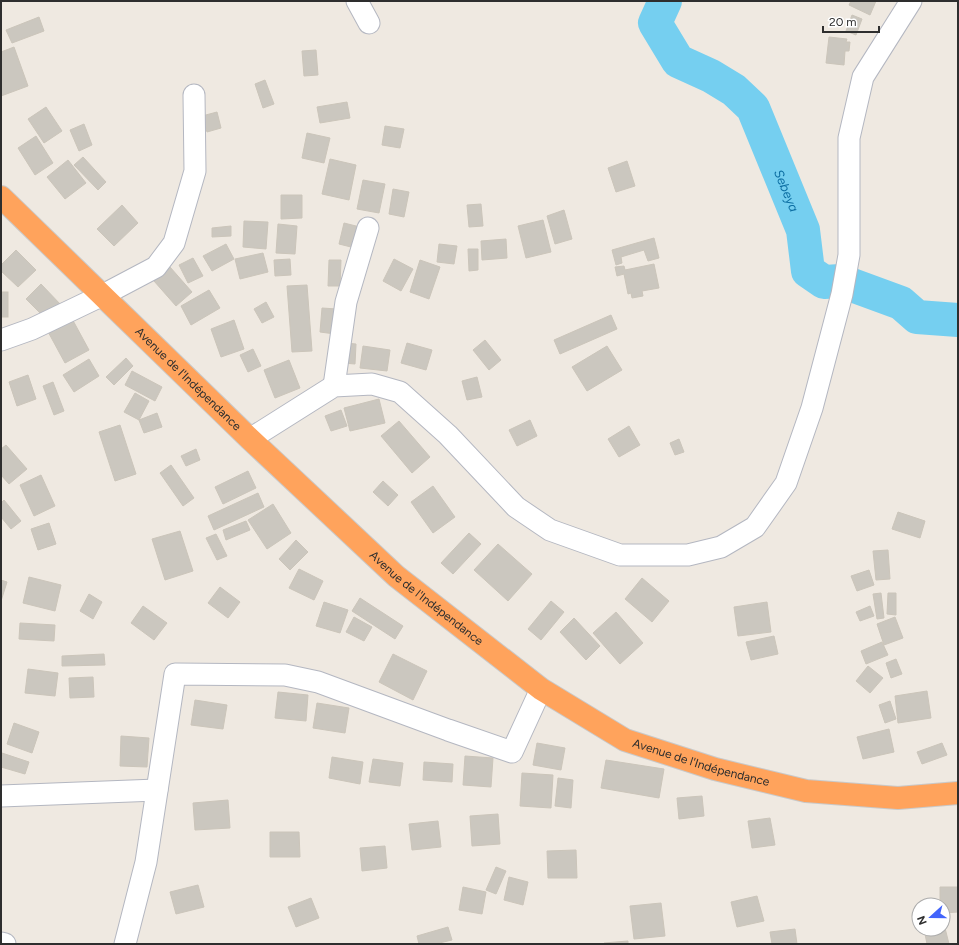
<svg xmlns="http://www.w3.org/2000/svg" width="959" height="945" font-family="Figtree,sans-serif">
<rect width="100%" height="100%" fill="#efe9e1"/>
<g fill="none" stroke-linecap="round" stroke-linejoin="round">
<path stroke="#75cff0" stroke-width="34" id="s1" d="M665,1L655,23L678,61L711,76L734,90L753,108L803,230L808,271L824,282L841,281L901,303L917,317L958,320"/>
</g>
<g fill="#cbc7bf" stroke="#cbc5ba">
<path d="M851,1H876L870,15L849,5Z"/>
<path d="M852,15L862,19L856,35L846,31Z"/>
<path d="M39,17L44,31L12,43L6,30Z"/>
<path d="M829,37L847,39L846,42H850L849,51H845L844,65L826,63Z"/>
<path d="M14,47L28,86L1,96V52Z"/>
<path d="M316,50L318,75L304,76L302,51Z"/>
<path d="M265,80L274,104L263,108L255,84Z"/>
<path d="M347,102L350,118L320,123L317,107Z"/>
<path d="M46,107L62,131L44,143L28,119Z"/>
<path d="M217,112L221,128L207,132L202,116Z"/>
<path d="M84,124L92,145L79,151L70,130Z"/>
<path d="M385,126L404,129L400,148L382,145Z"/>
<path d="M307,133L330,138L324,163L302,158Z"/>
<path d="M36,136L53,163L35,175L18,148Z"/>
<path d="M83,157L106,182L98,190L74,165Z"/>
<path d="M330,159L356,165L349,200L322,194Z"/>
<path d="M68,160L86,183L65,199L47,177Z"/>
<path d="M627,161L635,186L616,192L608,168Z"/>
<path d="M363,180L385,184L379,213L357,209Z"/>
<path d="M393,189L409,192L404,217L389,214Z"/>
<path d="M281,195H302V218L281,219Z"/>
<path d="M481,204L483,226L469,227L467,205Z"/>
<path d="M122,205L138,223L114,246L97,229Z"/>
<path d="M564,210L572,239L555,244L547,216Z"/>
<path d="M543,220L551,252L526,258L518,226Z"/>
<path d="M244,221L268,222L266,249L243,247Z"/>
<path d="M344,223L360,227L355,248L339,244Z"/>
<path d="M278,224L297,226L295,254L276,253Z"/>
<path d="M231,226V236L212,237V228Z"/>
<path d="M654,238L659,258L648,261L644,250L621,257L622,263L616,265L612,250Z"/>
<path d="M506,239L507,258L482,260L481,241Z"/>
<path d="M226,244L234,259L212,271L203,256Z"/>
<path d="M439,244L457,246L454,264L437,262Z"/>
<path d="M468,249H478V270L469,271Z"/>
<path d="M16,250L36,270L18,287L1,271V265Z"/>
<path d="M263,253L268,272L240,279L235,259Z"/>
<path d="M193,258L203,276L188,283L179,265Z"/>
<path d="M290,259L291,275L275,276L274,260Z"/>
<path d="M394,259L413,269L401,291L383,281Z"/>
<path d="M329,260H341L340,286H328Z"/>
<path d="M420,260L440,267L429,299L410,292Z"/>
<path d="M654,264L659,288L642,291L643,296L632,298L631,293L628,294L624,274L617,276L615,267L624,266L625,270Z"/>
<path d="M170,267L192,292L176,306L154,281Z"/>
<path d="M41,284L61,305L47,320L26,299Z"/>
<path d="M307,285L312,351L292,352L287,286Z"/>
<path d="M209,290L220,308L191,325L181,306Z"/>
<rect x="1" y="292" width="7" height="25"/>
<path d="M266,302L274,317L262,323L254,309Z"/>
<path d="M322,308L337,309L335,334L320,332Z"/>
<path d="M70,315L89,350L65,363L46,328Z"/>
<path d="M611,315L617,329L560,354L554,340Z"/>
<path d="M234,320L244,349L221,357L211,329Z"/>
<path d="M485,340L501,360L489,370L473,350Z"/>
<path d="M345,343L356,344L355,364L343,363Z"/>
<path d="M407,343L432,350L426,370L401,363Z"/>
<path d="M363,346L390,350L387,371L360,368Z"/>
<path d="M607,346L622,370L587,391L572,367Z"/>
<path d="M253,349L261,366L248,372L240,355Z"/>
<path d="M126,358L133,366L114,385L106,377Z"/>
<path d="M89,359L99,376L74,392L63,375Z"/>
<path d="M289,360L300,388L275,398L264,370Z"/>
<path d="M132,371L162,387L155,401L125,385Z"/>
<path d="M28,375L36,399L17,406L9,382Z"/>
<path d="M477,377L482,397L467,400L462,381Z"/>
<path d="M53,382L64,411L54,415L43,386Z"/>
<path d="M135,393L149,401L139,420L124,412Z"/>
<path d="M379,399L385,423L350,431L344,408Z"/>
<path d="M341,410L347,426L331,431L325,416Z"/>
<path d="M157,413L162,427L144,433L139,420Z"/>
<path d="M530,420L537,436L517,446L509,430Z"/>
<path d="M399,421L430,457L412,473L381,436Z"/>
<path d="M120,425L136,474L115,481L99,432Z"/>
<path d="M629,426L640,445L619,457L608,439Z"/>
<path d="M679,439L684,452L675,455L670,443Z"/>
<path d="M6,445L27,469L9,484L1,475V449Z"/>
<path d="M196,449L200,460L186,466L181,456Z"/>
<path d="M171,465L194,498L183,506L160,473Z"/>
<path d="M248,471L256,488L223,504L215,487Z"/>
<path d="M41,475L55,506L34,516L20,485Z"/>
<path d="M383,481L398,495L388,506L373,492Z"/>
<path d="M433,486L455,517L433,533L411,502Z"/>
<path d="M258,493L264,507L214,530L208,516Z"/>
<path d="M4,500L21,521L11,529L1,517V503Z"/>
<path d="M273,504L291,533L267,549L248,520Z"/>
<path d="M898,512L925,521L920,538L892,529Z"/>
<path d="M246,521L250,530L226,540L223,530Z"/>
<path d="M49,523L56,544L38,550L31,529Z"/>
<path d="M180,531L193,571L165,580L152,539Z"/>
<path d="M469,533L481,544L453,574L441,563Z"/>
<path d="M216,534L227,556L217,560L206,538Z"/>
<path d="M296,540L308,552L290,570L279,559Z"/>
<path d="M498,544L532,574L508,601L474,570Z"/>
<path d="M888,550L890,579L876,580L873,551Z"/>
<path d="M299,569L323,581L314,600L289,588Z"/>
<path d="M869,570L874,585L857,591L851,576Z"/>
<path d="M29,577L61,585L55,611L23,603Z"/>
<path d="M642,578L669,601L652,622L625,599Z"/>
<path d="M1,580L7,582L1,601Z"/>
<path d="M220,587L240,602L228,618L208,603Z"/>
<path d="M881,593L884,618L877,619L873,594Z"/>
<path d="M888,593H896V615L887,614Z"/>
<path d="M89,594L102,602L93,619L80,611Z"/>
<path d="M360,598L403,626L395,639L352,611Z"/>
<path d="M551,601L564,612L541,640L528,629Z"/>
<path d="M324,602L348,610L340,633L316,626Z"/>
<path d="M767,602L771,632L738,636L734,607Z"/>
<path d="M143,606L167,623L154,640L131,623Z"/>
<path d="M870,606L874,616L860,621L856,612Z"/>
<path d="M616,612L643,643L620,664L593,633Z"/>
<path d="M354,617L372,627L364,641L346,632Z"/>
<path d="M895,617L903,638L884,645L877,624Z"/>
<path d="M574,618L600,646L586,660L560,632Z"/>
<path d="M20,623L55,625L54,641L19,639Z"/>
<path d="M774,636L778,654L751,660L746,642Z"/>
<path d="M882,642L888,655L866,664L861,651Z"/>
<path d="M104,654L105,665L62,666V656Z"/>
<path d="M393,654L427,671L413,700L379,682Z"/>
<path d="M896,659L902,674L891,678L886,663Z"/>
<path d="M868,666L883,678L870,693L856,681Z"/>
<path d="M28,669L58,673L55,696L25,693Z"/>
<path d="M93,677L94,697L70,698L69,678Z"/>
<path d="M927,691L931,718L898,723L895,696Z"/>
<path d="M278,692L308,695L306,721L275,718Z"/>
<path d="M195,700L227,705L223,729L191,725Z"/>
<path d="M890,701L896,719L885,723L879,705Z"/>
<path d="M317,703L349,708L345,733L313,728Z"/>
<path d="M14,723L39,732L32,753L7,744Z"/>
<path d="M889,729L894,752L863,759L857,737Z"/>
<path d="M121,736L149,738L147,767L120,766Z"/>
<path d="M537,743L565,748L561,770L533,765Z"/>
<path d="M942,743L947,755L922,764L917,752Z"/>
<path d="M2,753L29,762L25,774L1,767Z"/>
<path d="M465,756L493,758L491,787L463,785Z"/>
<path d="M332,757L363,762L360,784L329,778Z"/>
<path d="M373,759L403,763L400,786L369,782Z"/>
<path d="M606,760L664,769L659,798L601,788Z"/>
<path d="M424,762L453,764L452,782L423,780Z"/>
<path d="M522,773L553,775L551,808L520,806Z"/>
<path d="M558,778L573,780L571,808L555,806Z"/>
<path d="M702,796L704,816L679,819L677,798Z"/>
<path d="M228,800L230,828L195,830L193,803Z"/>
<path d="M498,814L500,844L472,846L470,816Z"/>
<path d="M770,818L775,845L752,848L748,821Z"/>
<path d="M438,821L441,847L412,850L409,824Z"/>
<path d="M270,832H299L300,857H270Z"/>
<path d="M385,846L387,868L362,871L360,848Z"/>
<path d="M576,850L577,878H548L547,851Z"/>
<path d="M496,867L506,871L496,894L486,890Z"/>
<path d="M509,877L528,882L523,905L504,900Z"/>
<path d="M198,885L204,907L176,914L170,892Z"/>
<path d="M463,887L486,892L482,914L459,910Z"/>
<path d="M940,887H958V912L943,913V905H940Z"/>
<path d="M757,896L764,921L737,927L731,902Z"/>
<path d="M311,898L319,918L296,927L288,907Z"/>
<path d="M661,903L665,936L634,939L630,906Z"/>
<path d="M943,924H944L949,944H927L924,929H943Z"/>
<path d="M448,927L452,940L435,944H419L417,936Z"/>
<path d="M795,929L797,944H772L770,932Z"/>
<path d="M628,941V944H604V943Z"/>
</g>
<g fill="none" stroke-linecap="round" stroke-linejoin="round">
<defs>
<g id="minor">
<path d="M357,1L369,23"/>
<path d="M1,340L32,329L103,295L156,267L174,243L195,171L194,95"/>
<path d="M334,386L346,302L368,228"/>
<path d="M250,439L334,386L372,384L400,392L448,435L516,507L550,530L620,555H688L721,547L755,527L786,483L812,408L842,294L849,255V138L863,77L911,1"/>
<path d="M1,796L157,790"/>
<path d="M1,943L5,944"/>
<path d="M125,944L146,862L175,674L285,675L318,682L448,730L512,752L541,689"/>
</g>
<g id="highway">
<path id="s2" d="M1,197L250,439L396,576L541,689L625,740L715,769L806,791L898,798L958,793"/>
</g>
</defs>
<use href="#minor" stroke="#b4b7c1" stroke-width="23"/>
<use href="#highway" stroke="#c9c9c9" stroke-width="24"/>
<use href="#minor" stroke="#fff" stroke-width="21"/>
<use href="#highway" stroke="#ffa35c" stroke-width="22"/>
</g>
<g text-anchor="middle" stroke-width="4" stroke-linejoin="round" paint-order="stroke">
<g font-size="12" fill="#2e2e2e" stroke="#fff">
<text dy="4" stroke="none"><textPath href="#s2" startOffset="261">Avenue de l'Indépendance</textPath></text>
<text dy="4" stroke="none"><textPath href="#s2" startOffset="585">Avenue de l'Indépendance</textPath></text>
<text dy="4" stroke="none"><textPath href="#s2" startOffset="909">Avenue de l'Indépendance</textPath></text>
</g>
<g font-size="13" font-style="italic" fill="#0d6fa3" stroke="#fff">
<text dy="5" stroke="none"><textPath href="#s1" startOffset="247">Sebeya</textPath></text>
</g>
</g>
<rect width="959" height="945" fill="none" stroke="#2e2e2e" stroke-width="4"/>
<g transform="translate(931 917) rotate(249)"><circle r="19" fill="#ffffff" stroke="#ababab"/>
<path d="M0-3L7 15L0 10L-7 15Z" fill="#4264fb"/>
<text y="-6" font-size="11" font-weight="bold" text-anchor="middle" fill="#2e2e2e">N</text>
</g>
<path d="M823 26v6h56v-6" fill="none" stroke="#2e2e2e" stroke-width="2"/>
<text x="829" y="26" font-size="12" fill="#2e2e2e" stroke="#ffffff" stroke-width="3" paint-order="stroke">20 m</text>
</svg>
